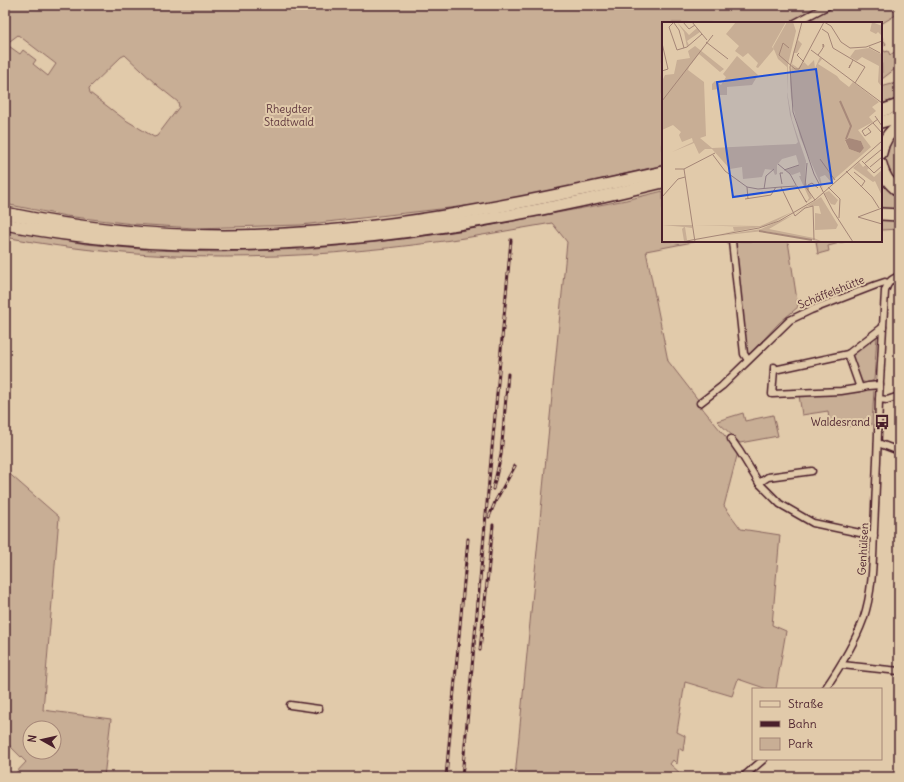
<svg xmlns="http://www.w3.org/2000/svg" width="904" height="782" font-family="Delius,sans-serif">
<rect width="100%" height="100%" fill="#e1caaa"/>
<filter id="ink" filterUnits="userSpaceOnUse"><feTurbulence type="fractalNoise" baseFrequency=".025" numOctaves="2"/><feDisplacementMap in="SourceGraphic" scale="8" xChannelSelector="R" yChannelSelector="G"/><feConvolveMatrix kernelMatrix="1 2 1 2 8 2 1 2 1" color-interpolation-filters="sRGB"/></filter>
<g filter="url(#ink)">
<g fill="#c8ae95" stroke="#896660" fill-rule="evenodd">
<path d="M5,5H893L899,13L881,24L663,23V165L510,201L301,225L194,228L133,224L66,216L5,204ZM18,35L56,64L48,76L33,64L36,60L23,50L20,54L6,44ZM125,55L158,86L178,102L179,107L157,136L154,137L124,119L90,93L89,88L121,57Z"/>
<path d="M881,36L886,44L882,48L885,52L888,51L890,55L899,49V66L882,79Z"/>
<path d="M899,82V98L881,104V87Z"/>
<path d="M899,130V187C895,182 893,179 890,173C881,154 886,145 899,130Z"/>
<path d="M881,176L899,194V214L881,212Z"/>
<path d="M663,191V241H698L646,251L668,361L699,401L703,409L738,452L724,506L741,529L780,535L772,625L786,631L776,689H767L738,679L732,696L685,682L677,732L685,736L683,751L679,748L677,764L673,760L670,764L682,775L680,777H515L567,242L552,223C516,229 480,236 444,241C299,261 150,265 5,237V230L86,244L150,250L217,252L306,249L377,242L460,231L626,200Z"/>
<path d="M881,219H899V229L881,230Z"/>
<path d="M733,241H788L798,307L779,323L750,354L745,352Z"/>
<path d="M816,241H847L828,246L829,251L818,254Z"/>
<path d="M877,335L874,380C868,383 864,384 859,379L852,355Z"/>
<path d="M866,388H874L872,425L830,427L828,411L802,415L799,395L854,392Z"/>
<path d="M743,413L745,421L773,415L778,436L740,443L717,421Z"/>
<path d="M5,470L59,517L43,710L111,719L104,777H12L26,762L5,741ZM30,728H54V752H30Z"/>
</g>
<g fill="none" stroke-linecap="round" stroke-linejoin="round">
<defs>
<g id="street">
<path d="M795,23L829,5"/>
<path d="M732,241L744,354L748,360"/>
<path d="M774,367V370L848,354"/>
<path d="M774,370L772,394L841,391L860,388"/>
<path d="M880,385L868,386L860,388L848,354L883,327"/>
<path d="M879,399L885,291C888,282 891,279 899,276"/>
<path d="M700,403L722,386L790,320L811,310L876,285L885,282L888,283"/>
<path d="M731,439L740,452L759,483L780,504L813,523L874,536"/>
<path d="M878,443L899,451"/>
<path d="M759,483L768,477L812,471"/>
<path d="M842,665L899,671"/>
<path d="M825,689C840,667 854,645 863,620C873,591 873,560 874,530C876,486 878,443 879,399L887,400L899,396"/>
<path d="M290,705L319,709"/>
<path d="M743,777L764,759"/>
</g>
<g id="highway">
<path d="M881,111L899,105"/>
<path d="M881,122L899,117"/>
<path d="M881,153C883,141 889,132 899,125"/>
<path d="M881,164C883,175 889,184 899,191"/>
<path d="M5,213C77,228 151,236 224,236C370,236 521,204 663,172"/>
<path d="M881,214L899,215"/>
<path d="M5,224C30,229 56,233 81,236C273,261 476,228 663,182"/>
</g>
</defs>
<use href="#street" stroke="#4a1f2b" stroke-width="9"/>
<use href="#highway" stroke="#4a1f2b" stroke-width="14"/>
<use href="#street" stroke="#e1caaa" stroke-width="6"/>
<use href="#highway" stroke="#e1caaa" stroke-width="11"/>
<defs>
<g id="rail">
<path d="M493,489L501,455L508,374"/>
<path d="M489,517L496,500L515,466"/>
<path d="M480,650L493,525"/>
<path d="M446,777L468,539"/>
<path d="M462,777L511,240"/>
</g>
</defs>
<use href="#rail" stroke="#4a1f2b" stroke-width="3"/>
<use href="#rail" stroke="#e1caaa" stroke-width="1.5" stroke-dasharray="4.5" stroke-linecap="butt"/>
</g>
</g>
<defs>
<symbol id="bus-bare" viewBox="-9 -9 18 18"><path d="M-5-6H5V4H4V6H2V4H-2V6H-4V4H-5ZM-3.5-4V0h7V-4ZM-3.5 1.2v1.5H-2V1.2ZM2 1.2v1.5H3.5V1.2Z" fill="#4a1f2b" stroke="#e1caaa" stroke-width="2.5" paint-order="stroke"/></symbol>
</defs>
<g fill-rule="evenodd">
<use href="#bus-bare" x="871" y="411" width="22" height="22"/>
</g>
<g text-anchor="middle" stroke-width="4" stroke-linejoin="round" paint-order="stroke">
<g font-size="11" fill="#5d343b" stroke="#e1caaa">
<text x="289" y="113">Rheydter<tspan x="289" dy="13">Stadtwald</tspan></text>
</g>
<g font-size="11" fill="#4a1f2b" stroke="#e1caaa">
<text transform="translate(831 292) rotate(-22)" y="4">Schäffelshütte</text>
<text transform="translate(863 549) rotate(-87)" y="4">Genhülsen</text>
</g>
<g font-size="11" fill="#4a1f2b" stroke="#e1caaa" text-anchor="end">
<text x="870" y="426">Waldesrand</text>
</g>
</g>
<g transform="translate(662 22)">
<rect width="220" height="220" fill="#e1caaa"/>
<path d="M15,0L27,13L35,6L38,10L25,19L27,23L25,25L22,10ZM74,0H124L110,25L112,27L96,46L94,45L96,41L86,31L81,35L73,29L77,24L64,12ZM125,0H131L134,9L126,42L125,70L130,98L144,139L143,158L150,176L144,181L147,176L137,154H139L138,150L130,153L123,148L137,143L134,133L120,137L115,143V152L113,153L111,148L103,147L100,155L81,157L80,145L68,147L50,127H43L37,132L32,121L10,130L31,120L30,116L20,120L17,113L19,110L11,103L0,108V59L3,53L12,52L15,38L28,36L26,29L33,24L62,47L58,50L37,32L27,45L26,48L42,60L44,114L38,116L50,126L134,122L136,120L128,93L125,72V45L116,37L111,25ZM142,0L136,18L140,22L135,31H132L130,42L136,46L142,40L146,44L152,38L153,46L158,35L160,37L156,42L175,54L178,58L187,65L191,60L217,80L210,85L214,89L207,95L211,100L196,108L209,125L169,160L163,153L158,155L161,168L138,115L129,75L128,59L131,31ZM186,116L199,119L202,126L198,131L187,127L183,119ZM210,0L220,4V14L216,10L214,12L208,9ZM207,26L218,32L220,29V65L216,60L217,44L200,35L195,39L188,35L193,28ZM75,34L96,53L90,63L65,65V73H57V67L50,68V62L53,59L59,63L64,55L61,52ZM197,140L201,145L204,143L207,146L205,148L212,155L220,148V174L213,159L211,160L191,146ZM167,169L176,178L173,183L169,182L162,171ZM159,175L176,203L174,207L153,208V191L159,192L157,184H146L132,192ZM130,190L113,200L103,204L59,212L72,209L71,205H91L31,203L98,204ZM131,193L107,207L152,216L161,220L103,209L55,214L99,207ZM0,203H30V206L23,205L25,218L22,219L20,207L22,205Z" fill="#c8ae95" fill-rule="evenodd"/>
<path d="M187,116L199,119L202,126L198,131L187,127L183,118Z" fill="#a8897a"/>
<path fill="none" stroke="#a8897a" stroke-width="2" d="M178,79L189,104L184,117M97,209L150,218"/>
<path fill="none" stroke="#a58677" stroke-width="1" d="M12,0L7,5L15,28L25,25L40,12M21,0L27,7L33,3M30,0L45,18M140,0L128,45L131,90L152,152L171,189L191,220M162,0L169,4L179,20L188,26L204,25L220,19M12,1L17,8L22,26M160,7L166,11L171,26L203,45L193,61M44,20L66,37M0,21L6,47L0,49M207,25L218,31M127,26L121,21L117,33L133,47H137L162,0M149,28L220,81M137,31L135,33L142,40M156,33L159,29L162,24L161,22V25M188,43L187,46L191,38M0,79L51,13M213,94L220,104M211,101L220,111M206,106L209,110L203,114L200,109L216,97M51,133L63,149L85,165L96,167L119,165L133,194L143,186L151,184L152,218M158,137L173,158M200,139L212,151L220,144M145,141L143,164L153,178M203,141L220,127M116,142L128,152L134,163M208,145L220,135M13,147H22L53,131M22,147L33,220M122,148L137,143M184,149L210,175L217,186M192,150L203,159L199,165M120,162L118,151H121M85,165L86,177M119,165L134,164H135L143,178L144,180H145L143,178M166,165L178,177L177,196M102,167L104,154L112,147M146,168V163L150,161L156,166M0,175L16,157L23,155M83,177L109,173L114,165M196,195L220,202M196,195L220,186M19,220L97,206L117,199L153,178L220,119"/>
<path fill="#1d4ed8" fill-opacity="0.15" stroke="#1d4ed8" stroke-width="2" d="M154,47L170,161L71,175L55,60Z"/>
<rect width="220" height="220" fill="none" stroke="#4a1f2b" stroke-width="2"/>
</g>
<rect width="904" height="782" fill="none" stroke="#e1caaa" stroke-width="20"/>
<rect x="10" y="10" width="884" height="762" fill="none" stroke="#4a1f2b" stroke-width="1.5" filter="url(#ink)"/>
<rect x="752" y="688" width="130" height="72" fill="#e1caaa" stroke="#a58677"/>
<rect x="760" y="701" width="20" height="6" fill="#e1caaa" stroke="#a58677"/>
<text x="788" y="708" font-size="12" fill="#4a1f2b">Straße</text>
<rect x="760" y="721" width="20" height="6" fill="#4a1f2b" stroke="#a58677"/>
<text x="788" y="728" font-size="12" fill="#4a1f2b">Bahn</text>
<rect x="760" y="738" width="20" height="12" fill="#c8ae95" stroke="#a58677"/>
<text x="788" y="748" font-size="12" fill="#4a1f2b">Park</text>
<g transform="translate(42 740) rotate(278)"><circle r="19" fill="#e1caaa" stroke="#a58677"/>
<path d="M0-3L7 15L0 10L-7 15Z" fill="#4a1f2b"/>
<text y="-6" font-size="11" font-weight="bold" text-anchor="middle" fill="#4a1f2b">N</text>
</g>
</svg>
